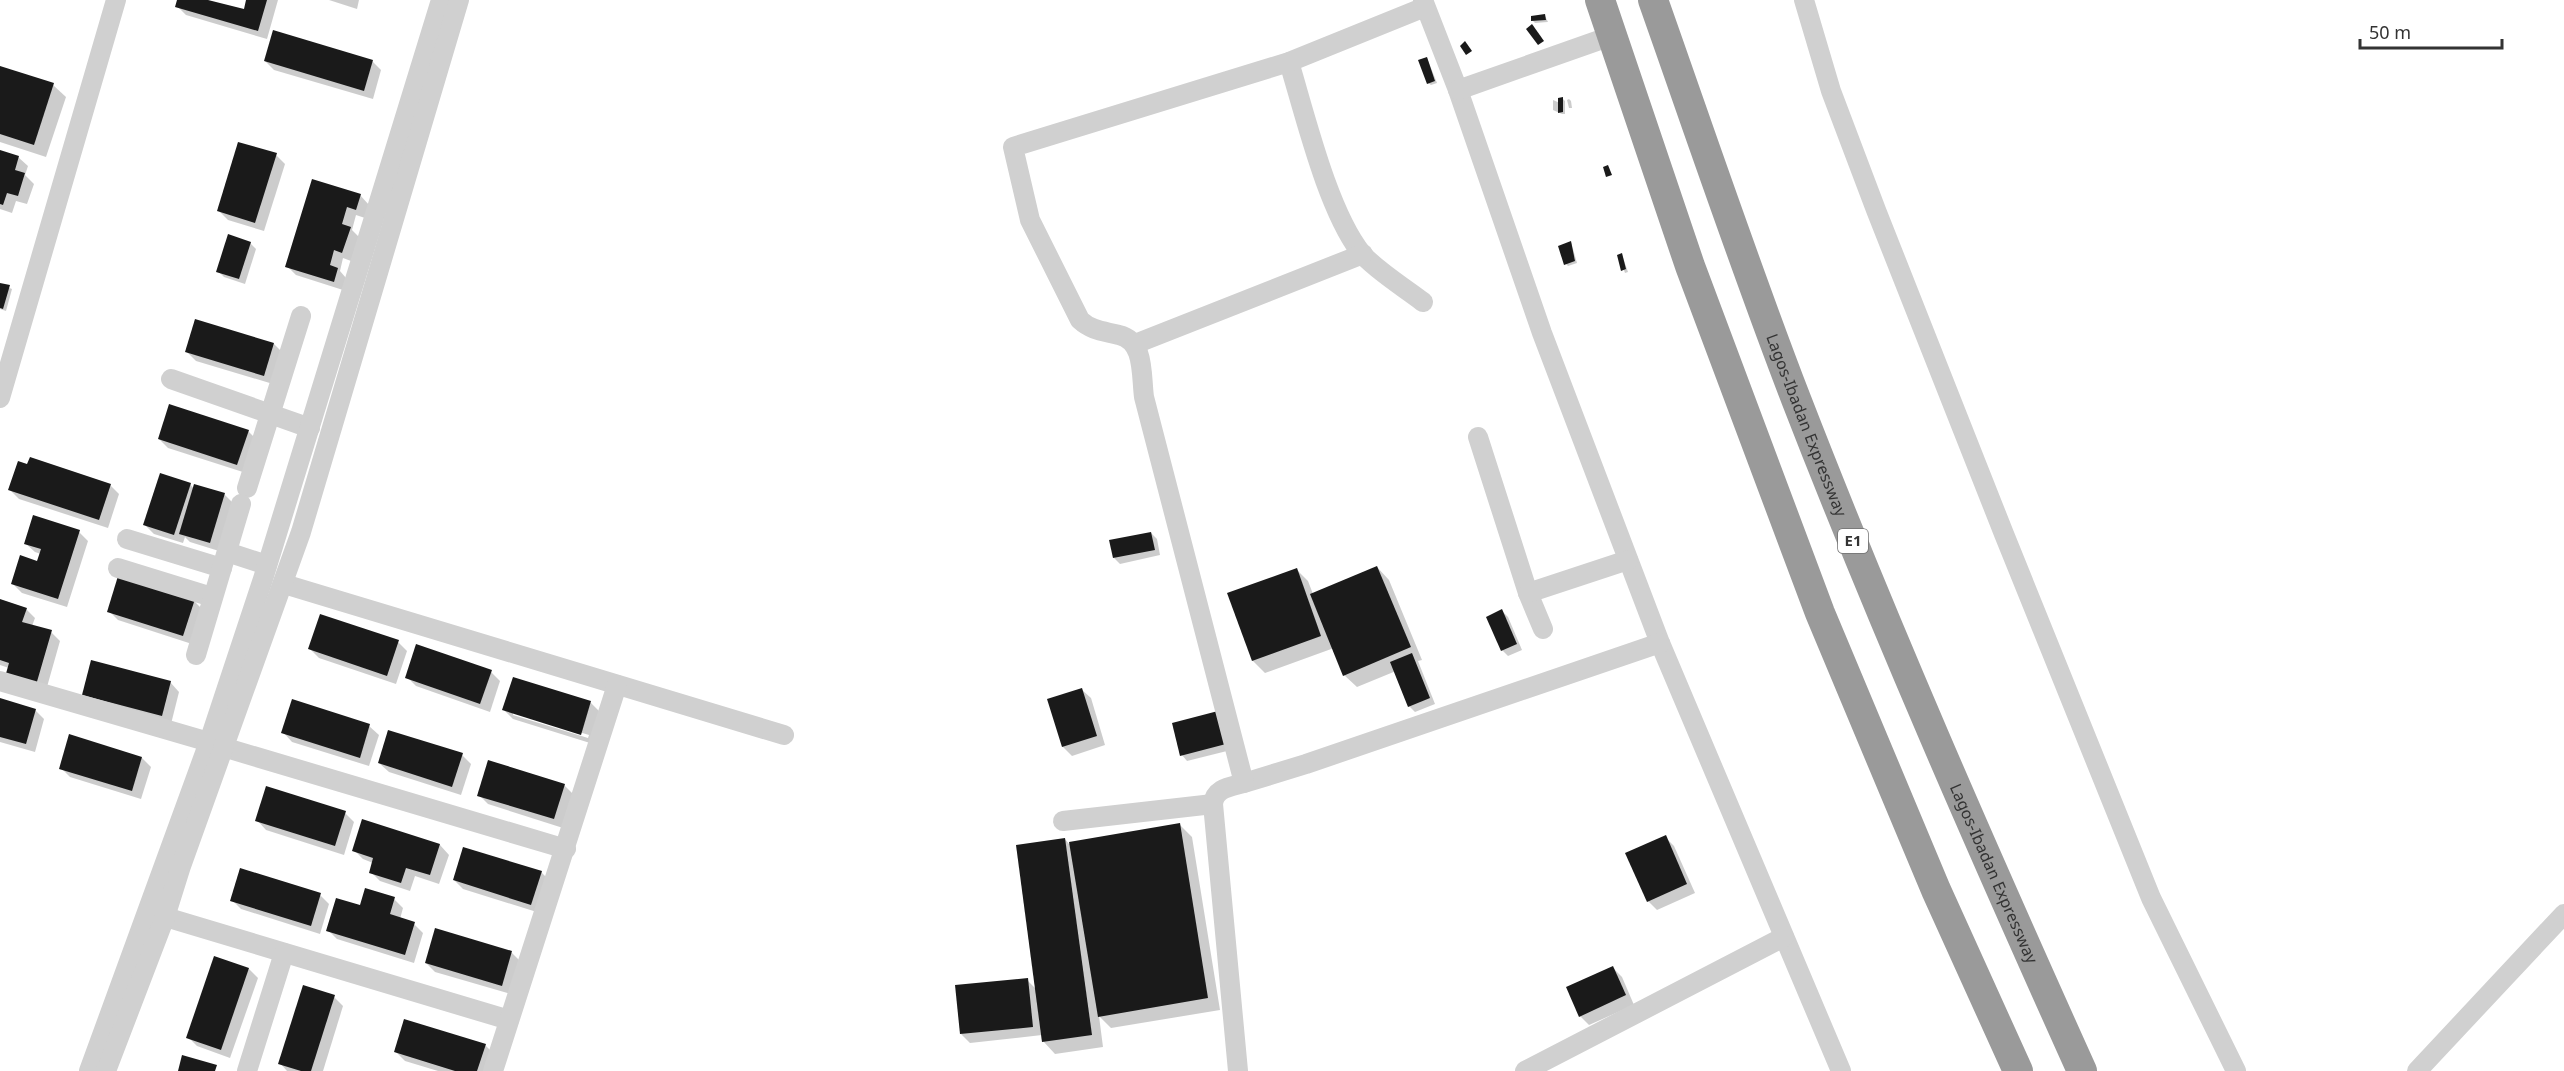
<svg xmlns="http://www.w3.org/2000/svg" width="2564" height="1071" font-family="'Noto Sans',sans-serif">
<rect width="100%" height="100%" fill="#fff"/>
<g fill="#0003" fill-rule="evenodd">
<path d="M179,0H206L245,11L248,0H278L267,39L186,15L177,6Z"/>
<path d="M329,0H359L357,9Z"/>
<path d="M1545,16L1548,22L1535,23L1532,20Z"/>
<path d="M1427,58L1437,83L1431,85L1428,83Z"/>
<path d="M265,61H372L381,70L373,99L274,70Z"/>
<path d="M0,67L53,85L66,97L46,157L0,142Z"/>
<path d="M1562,98L1565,101V114H1562L1553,110V100L1560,103Z"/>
<path d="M1569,99L1571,101L1572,108H1569L1567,100Z"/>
<path d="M0,152L18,157L28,166L25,175L34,184L27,204L16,201L12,213L0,209Z"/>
<path d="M276,155L285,164L264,231L228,220L219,211Z"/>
<path d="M313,181L360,195L369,205L365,218L356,215L352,230L359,237L351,261L343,258L340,271L346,278L343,290L296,275L287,266Z"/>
<path d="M1571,242L1577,263L1568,266L1566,264Z"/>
<path d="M250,243L256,249L245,284L224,277L218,271Z"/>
<path d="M1622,255L1628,272L1625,273L1619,256Z"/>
<path d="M0,284L12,289L6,311L0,309Z"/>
<path d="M274,344L283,353L273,384L196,361L187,352Z"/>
<path d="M248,431L257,440L246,473L168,448L159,439Z"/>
<path d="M190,484L194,489L224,494L233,503L219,551L190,542L185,537L183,543L154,534L145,525Z"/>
<path d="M110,485L119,494L108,528L19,499L10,490Z"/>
<path d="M79,532L88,541L67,607L22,593L12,583L38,562L41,554L35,552L25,543Z"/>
<path d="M1151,533L1157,539L1160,555L1120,564L1114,558Z"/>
<path d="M1377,567L1389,580L1422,660L1418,661L1435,704L1415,712L1409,706L1396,671L1357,687L1344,675L1334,648L1265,673L1253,661L1229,594L1296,569L1308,581L1313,594Z"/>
<path d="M0,601L26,609L35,618L32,626L51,632L60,641L45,694L9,668L0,665Z"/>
<path d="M194,601L203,610L192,644L118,620L109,611Z"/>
<path d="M1502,611L1508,617L1522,650L1508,656L1502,650Z"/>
<path d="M398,642L407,651L396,684L319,658L310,649Z"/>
<path d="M491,672L500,681L490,712L416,686L407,677Z"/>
<path d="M514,679L591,703L600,712L590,743L513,719L504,710ZM513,712L589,735L588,738L513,715Z"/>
<path d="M170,682L179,692L171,724L92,703L83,694Z"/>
<path d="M1081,689L1091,698L1105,745L1072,756L1063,747Z"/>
<path d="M0,700L35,710L44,719L35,752L0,742Z"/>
<path d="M1223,719L1231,750L1187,761L1182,755Z"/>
<path d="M369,726L379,735L369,766L292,742L283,732Z"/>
<path d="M462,755L471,764L461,795L389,772L379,763Z"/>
<path d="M142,758L151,767L141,799L70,777L61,768Z"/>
<path d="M564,785L573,794L563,828L488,804L479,795Z"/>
<path d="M345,813L354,822L344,855L266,830L257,820Z"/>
<path d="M363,821L440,845L449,855L439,884L415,876L410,891L380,881L371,872L373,863L363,859L354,850Z"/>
<path d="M1180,825L1192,837L1220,1010L1111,1028L1099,1016L1103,1047L1055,1054L1043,1041L1042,1035L970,1043L961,1034L1027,980L1036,989L1065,839L1069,844Z"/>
<path d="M1665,837L1674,846L1695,893L1657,910L1648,901L1627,854Z"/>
<path d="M541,872L550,881L540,913L463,889L454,880Z"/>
<path d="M320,895L329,904L320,934L241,909L232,900Z"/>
<path d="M394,899L403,908L400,919L414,924L423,933L414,963L337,939L328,930L361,907Z"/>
<path d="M436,930L512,953L521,962L511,994L435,972L426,963Z"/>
<path d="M1613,968L1622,977L1634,1005L1589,1025L1580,1016Z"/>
<path d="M249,969L258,978L230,1058L197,1046L188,1037Z"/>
<path d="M334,997L343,1006L323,1071H287L280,1063Z"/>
<path d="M485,1045L494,1054L489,1071H438L405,1061L395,1051Z"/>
</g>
<g fill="#1a1a1a">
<path d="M177,0H208L244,9L246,0H267L258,31L175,7Z"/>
<path d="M1545,14L1546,20L1531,21V16Z"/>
<path d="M1532,24L1544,41L1538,45L1526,29Z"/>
<path d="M273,30L373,60L364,91L264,61Z"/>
<path d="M1465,41L1472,51L1466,55L1460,46Z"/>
<path d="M1427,57L1435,81L1427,84L1418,60Z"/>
<path d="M0,66L54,83L34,145L0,134Z"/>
<path d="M1563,97V112L1558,113V98Z"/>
<path d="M238,142L277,153L255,223L217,211Z"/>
<path d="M0,150L19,156L15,170L25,173L18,196L7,193L3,205L0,204Z"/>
<path d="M1608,165L1612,175L1606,177L1603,167Z"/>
<path d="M312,179L361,194L356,210L347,207L342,224L351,227L342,253L334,250L330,265L338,268L334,282L285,267Z"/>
<path d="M228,234L251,242L239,279L216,272Z"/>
<path d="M1571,241L1575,261L1564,265L1558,246Z"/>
<path d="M1622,253L1626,269L1621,271L1617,255Z"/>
<path d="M0,283L10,285L3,309L0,308Z"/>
<path d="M195,319L274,343L264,376L185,352Z"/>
<path d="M169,404L249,430L237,465L158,439Z"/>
<path d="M30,457L111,484L99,520L8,490L18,461L27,464Z"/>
<path d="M160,473L191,483L174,535L143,525Z"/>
<path d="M194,484L225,493L210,543L179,534Z"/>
<path d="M33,515L80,530L58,599L11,584L20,555L37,561L41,549L24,544Z"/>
<path d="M1151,532L1155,550L1113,558L1109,540Z"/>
<path d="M1377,566L1411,647L1343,676L1310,594Z"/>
<path d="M1297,568L1321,636L1252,661L1227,593Z"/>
<path d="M118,576L195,599L183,636L107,612Z"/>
<path d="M0,599L27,608L22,622L52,630L36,685L5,677L9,663L0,660Z"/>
<path d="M1502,609L1517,644L1501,651L1486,617Z"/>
<path d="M320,614L399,640L387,676L308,649Z"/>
<path d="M416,644L492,670L480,704L405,678Z"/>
<path d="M1412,653L1430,698L1408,707L1390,662Z"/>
<path d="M91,660L171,681L162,716L82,695Z"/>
<path d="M513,677L591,701L581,735L502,710Z"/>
<path d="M1082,688L1097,736L1062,747L1047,699Z"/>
<path d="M0,698L36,709L26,744L0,737Z"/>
<path d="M292,699L370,724L360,758L281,733Z"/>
<path d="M1218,711L1226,744L1180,756L1172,723Z"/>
<path d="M388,730L463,753L452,787L378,763Z"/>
<path d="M69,734L142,757L132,791L59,769Z"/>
<path d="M488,760L565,784L554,819L477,796Z"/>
<path d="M266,786L346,811L335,846L255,821Z"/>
<path d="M362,819L440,844L430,875L406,868L401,883L369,873L373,858L352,851Z"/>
<path d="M1180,823L1208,998L1098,1017L1069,842Z"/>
<path d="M1666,835L1687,884L1647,902L1625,853Z"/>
<path d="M1065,838L1092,1035L1042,1042L1016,845Z"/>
<path d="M463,847L542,871L531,905L453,880Z"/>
<path d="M240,868L321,893L311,926L230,901Z"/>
<path d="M365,888L395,897L390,914L415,922L405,955L326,931L336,898L360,905Z"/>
<path d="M435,928L512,951L502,986L425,963Z"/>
<path d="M214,956L249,968L221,1050L186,1038Z"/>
<path d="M1613,966L1626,995L1579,1017L1566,987Z"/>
<path d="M1028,978L1033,1027L960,1034L955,985Z"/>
<path d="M303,985L335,995L311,1071H301L278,1064Z"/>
<path d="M404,1019L486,1044L477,1071H455L394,1052Z"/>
<path d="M182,1055L217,1065L215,1071H178Z"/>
</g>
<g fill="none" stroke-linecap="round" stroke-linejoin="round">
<g stroke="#d0d0d0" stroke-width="20">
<path d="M1423,0L1458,90L1542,333L1660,643L1841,1071"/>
<path d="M1804,0L1831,91L1876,210L2004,534L2151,898L2236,1071"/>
<path d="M1289,62C1305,115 1328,212 1362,254C1377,271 1405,288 1423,302"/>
<path d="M1458,90L1611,36"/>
<path d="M1135,344L1363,254"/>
<path d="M171,379L310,428"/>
<path d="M0,398L116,0"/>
<path d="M1478,437L1528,593L1543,629"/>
<path d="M247,488L301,316"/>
<path d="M127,539L222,568"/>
<path d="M227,552L267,565"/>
<path d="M118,568L212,597"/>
<path d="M284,584L784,735"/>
<path d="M1528,593L1628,560"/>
<path d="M196,655L241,504"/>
<path d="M0,681L209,742"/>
<path d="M223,747L566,849"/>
<path d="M1244,783L1306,764L1660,643"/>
<path d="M1063,821L1213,804"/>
<path d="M152,913L509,1020"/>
<path d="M89,1071L209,742L263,579L441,0"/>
<path d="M106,1071L165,917L181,866L301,532L459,0"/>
<path d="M247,1071L284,953"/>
<path d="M493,1071L617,685"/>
<path d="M1238,1071L1213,804C1215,788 1230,787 1244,783L1144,397C1141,375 1145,341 1119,335C1104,331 1092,331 1080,320L1030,220L1013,147L1289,62L1425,7"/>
<path d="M1525,1071L1784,937"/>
<path d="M2417,1071L2564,914"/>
</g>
<g stroke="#9a9a9a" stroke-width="30">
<path d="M1600,0L1690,266L1820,613L1936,890L2018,1071"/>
<path id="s1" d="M1653,0C1700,133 1745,267 1796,399C1884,626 1982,849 2082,1071"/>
</g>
</g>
<g text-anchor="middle" stroke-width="6" stroke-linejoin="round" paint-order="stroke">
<rect fill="#fff" stroke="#707070" stroke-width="1.5" x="1838" y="529" width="30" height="24" rx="4.5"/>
<g font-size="15" font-weight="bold" fill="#333">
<text x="1853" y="546">E1</text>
</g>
<g font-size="16" fill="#333" stroke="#fff">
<text dy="6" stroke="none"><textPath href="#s1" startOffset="452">Lagos-Ibadan Expressway</textPath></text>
<text dy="6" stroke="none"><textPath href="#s1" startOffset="938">Lagos-Ibadan Expressway</textPath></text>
</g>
</g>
<path d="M2360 39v9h142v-9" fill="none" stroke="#333333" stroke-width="3"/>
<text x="2369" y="39" font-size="18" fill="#333333" stroke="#ffffff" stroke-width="4.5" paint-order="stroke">50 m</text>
</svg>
